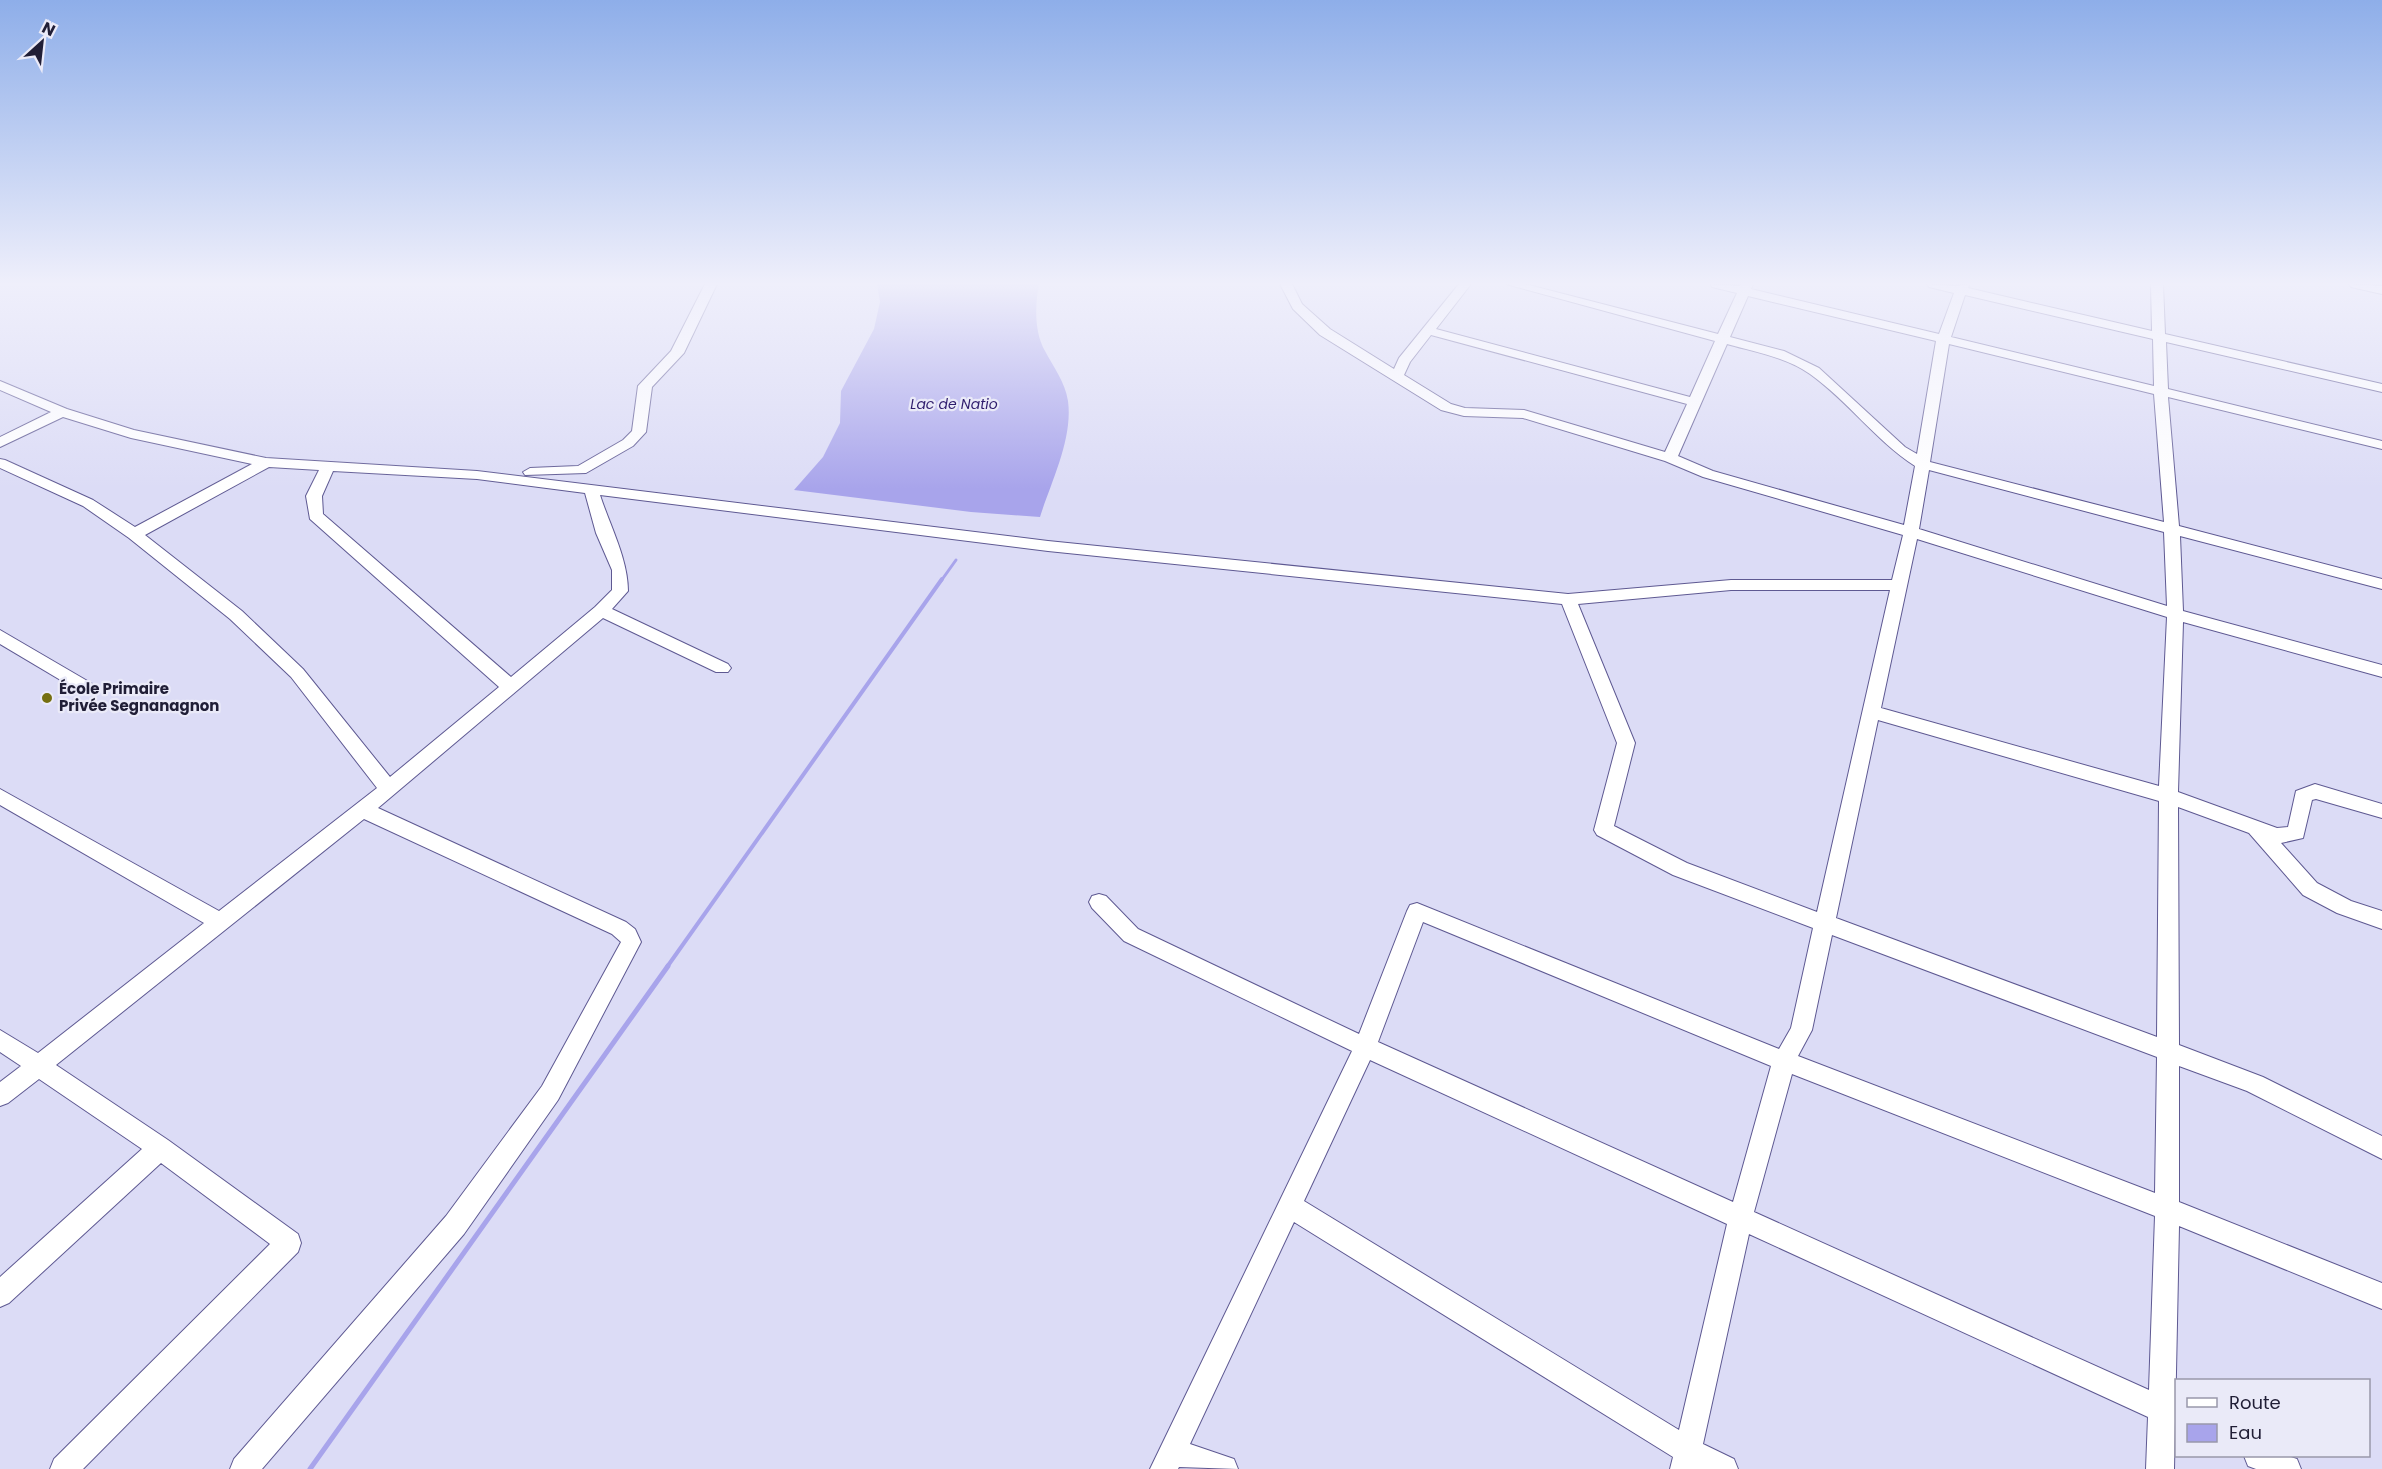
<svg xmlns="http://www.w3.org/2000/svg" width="2382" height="1469" font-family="Poppins,sans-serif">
<rect width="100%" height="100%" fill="#dcdcf6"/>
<path fill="#a8a4eb" d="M877,284H1039C1035,305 1034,332 1045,351C1054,368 1065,382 1068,401C1073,439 1051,482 1040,517L971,512L794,490L823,457L840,423L841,391L874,329L880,302Z"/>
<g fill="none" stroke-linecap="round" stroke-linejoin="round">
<path stroke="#a8a4eb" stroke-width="3" d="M941,581L956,560"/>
<path stroke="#a8a4eb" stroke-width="4" d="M667,967L942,579"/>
<path stroke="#a8a4eb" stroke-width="5" d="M310,1469L668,966"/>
<defs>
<g id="minor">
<path d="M705,284H717L684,353L652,387L646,432L633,446L586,473L525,475L523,472L530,468L578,466L623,440L632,431L638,386L671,351Z"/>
<path d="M1280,284H1292L1302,304L1330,329L1394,369L1399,358L1459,284H1471L1436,329L1690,397L1715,341L1506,284H1525L1718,334L1737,293L1712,287L1710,284L1740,286L1741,284H1753L1751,289L1939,334L1954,293L1929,287L1927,284L1956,286L1969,284L1968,288L2152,331L2151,284H2163L2165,334L2382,384V392L2166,342L2168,389L2382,441V449L2168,397L2179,526L2382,579V589L2180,536L2183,611L2382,665V677L2183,622L2178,792L2277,828L2288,827L2296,791L2315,784L2382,804V818L2316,799L2312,800L2303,838L2281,843L2317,883L2351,901L2382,911V929L2337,913L2303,895L2249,833L2178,807L2179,1045L2263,1077L2382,1136V1159L2247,1091L2179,1066V1202L2382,1283V1309L2179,1226L2174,1469H2146L2148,1417L1749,1234L1703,1444L1734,1459L1738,1469H1670L1673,1457L1294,1222L1190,1444L1234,1459L1238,1469L1179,1467L1178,1469H1150L1352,1051L1124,941L1092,908L1089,902L1092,896L1099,894L1106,896L1138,929L1359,1034L1407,911L1410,905L1417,903L1779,1049L1791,1028L1813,928L1673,875L1597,835L1594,830L1617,743L1562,604L1048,551L600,495C610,526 628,559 628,591L612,609L728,664L731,668L728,672H716L603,618L378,808L626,922L635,929L641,942L558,1100L464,1234L262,1469H230L234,1459L446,1216L542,1086L621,942L612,934L364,819L56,1065L168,1140L298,1234L301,1243L298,1252L83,1469H50L54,1459L270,1244L161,1163L9,1303L0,1307V1277L142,1149L39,1079L8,1103L0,1106V1082L21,1066L0,1052V1030L38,1053L204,923L0,805V789L219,911L377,788L291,677L230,619L129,538L83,506L0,468V459L5,460L93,500L135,527L252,464L131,438L63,417L0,447V437L51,412L0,390V381L67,409L134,430L266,458L477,471L1048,541L1568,594L1731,580H1892L1903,535L1703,477L1665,461L1523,418L1464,416L1441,410L1320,335L1293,309ZM1965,295L2153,339L2154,386L1951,337ZM1748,296L1936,341L1917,454L1905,447L1819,368L1784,351L1730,337ZM1431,335L1687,404L1665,452L1524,410L1465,408L1451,404L1404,375L1410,362ZM1727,344C1755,352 1786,357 1810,374C1848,401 1875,440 1915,466L1904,525L1713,471L1678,456ZM1949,344L2154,394L2164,522L1930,462ZM269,467L319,470L306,496L310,519L499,687L390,777L303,669L242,611L145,535ZM1929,470L2164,532L2167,606L1919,529ZM333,471L477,479L585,493L596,533L612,570V590L595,607L511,677L323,514L322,496ZM1917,539L2167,617L2159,786L1881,708ZM1731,590H1890L1817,912L1687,863L1614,826L1635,743L1578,604ZM1878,720L2159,801L2157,1037L1836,918ZM1423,922L1771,1066L1733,1202L1378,1042ZM1832,935L2157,1057L2155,1193L1798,1056L1812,1030ZM1370,1060L1727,1224L1679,1430L1304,1201ZM1792,1074L2155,1216L2149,1390L1754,1212Z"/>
<path d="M2349,284L2382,286V294L2351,287Z"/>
<path d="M0,630L96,686L99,690L96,694H84L0,644Z"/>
<path d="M2244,1456H2288L2297,1459L2301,1469H2256L2248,1466Z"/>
</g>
</defs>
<use href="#minor" stroke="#5e5992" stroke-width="2"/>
<use href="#minor" fill="#fff" fill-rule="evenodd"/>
</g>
<linearGradient id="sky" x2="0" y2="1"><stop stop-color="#8eaee9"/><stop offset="0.58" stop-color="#efeffb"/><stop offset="1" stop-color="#efeffb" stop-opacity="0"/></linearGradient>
<rect width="2382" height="489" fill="url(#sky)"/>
<circle fill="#756f10" stroke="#eaeaf8" stroke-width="2" cx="47" cy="698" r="6"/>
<g text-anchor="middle" stroke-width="4.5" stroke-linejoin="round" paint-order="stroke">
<g font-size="14" font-style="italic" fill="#2f1d6d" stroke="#eaeaf8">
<text x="954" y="409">Lac de Natio</text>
</g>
<g font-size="15" font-weight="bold" fill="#201e36" stroke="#eaeaf8" text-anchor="start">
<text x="59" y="694">École Primaire<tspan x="59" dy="17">Privée Segnanagnon</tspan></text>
</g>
</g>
<rect x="2175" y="1379" width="195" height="78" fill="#eaeaf8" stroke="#9998aa" stroke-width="1.5"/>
<rect x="2187" y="1398" width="30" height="9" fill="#ffffff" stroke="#9998aa" stroke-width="1.5"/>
<text x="2229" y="1409" font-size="18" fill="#201e36">Route</text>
<rect x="2187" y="1424" width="30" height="18" fill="#a8a4eb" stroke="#9998aa" stroke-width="1.5"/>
<text x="2229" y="1439" font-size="18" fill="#201e36">Eau</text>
<g transform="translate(42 42) rotate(27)" stroke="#eaeaf8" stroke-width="4.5" paint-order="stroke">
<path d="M0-4.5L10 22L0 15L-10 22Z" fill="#201e36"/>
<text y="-9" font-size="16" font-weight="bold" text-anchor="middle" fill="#201e36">N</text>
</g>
</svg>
